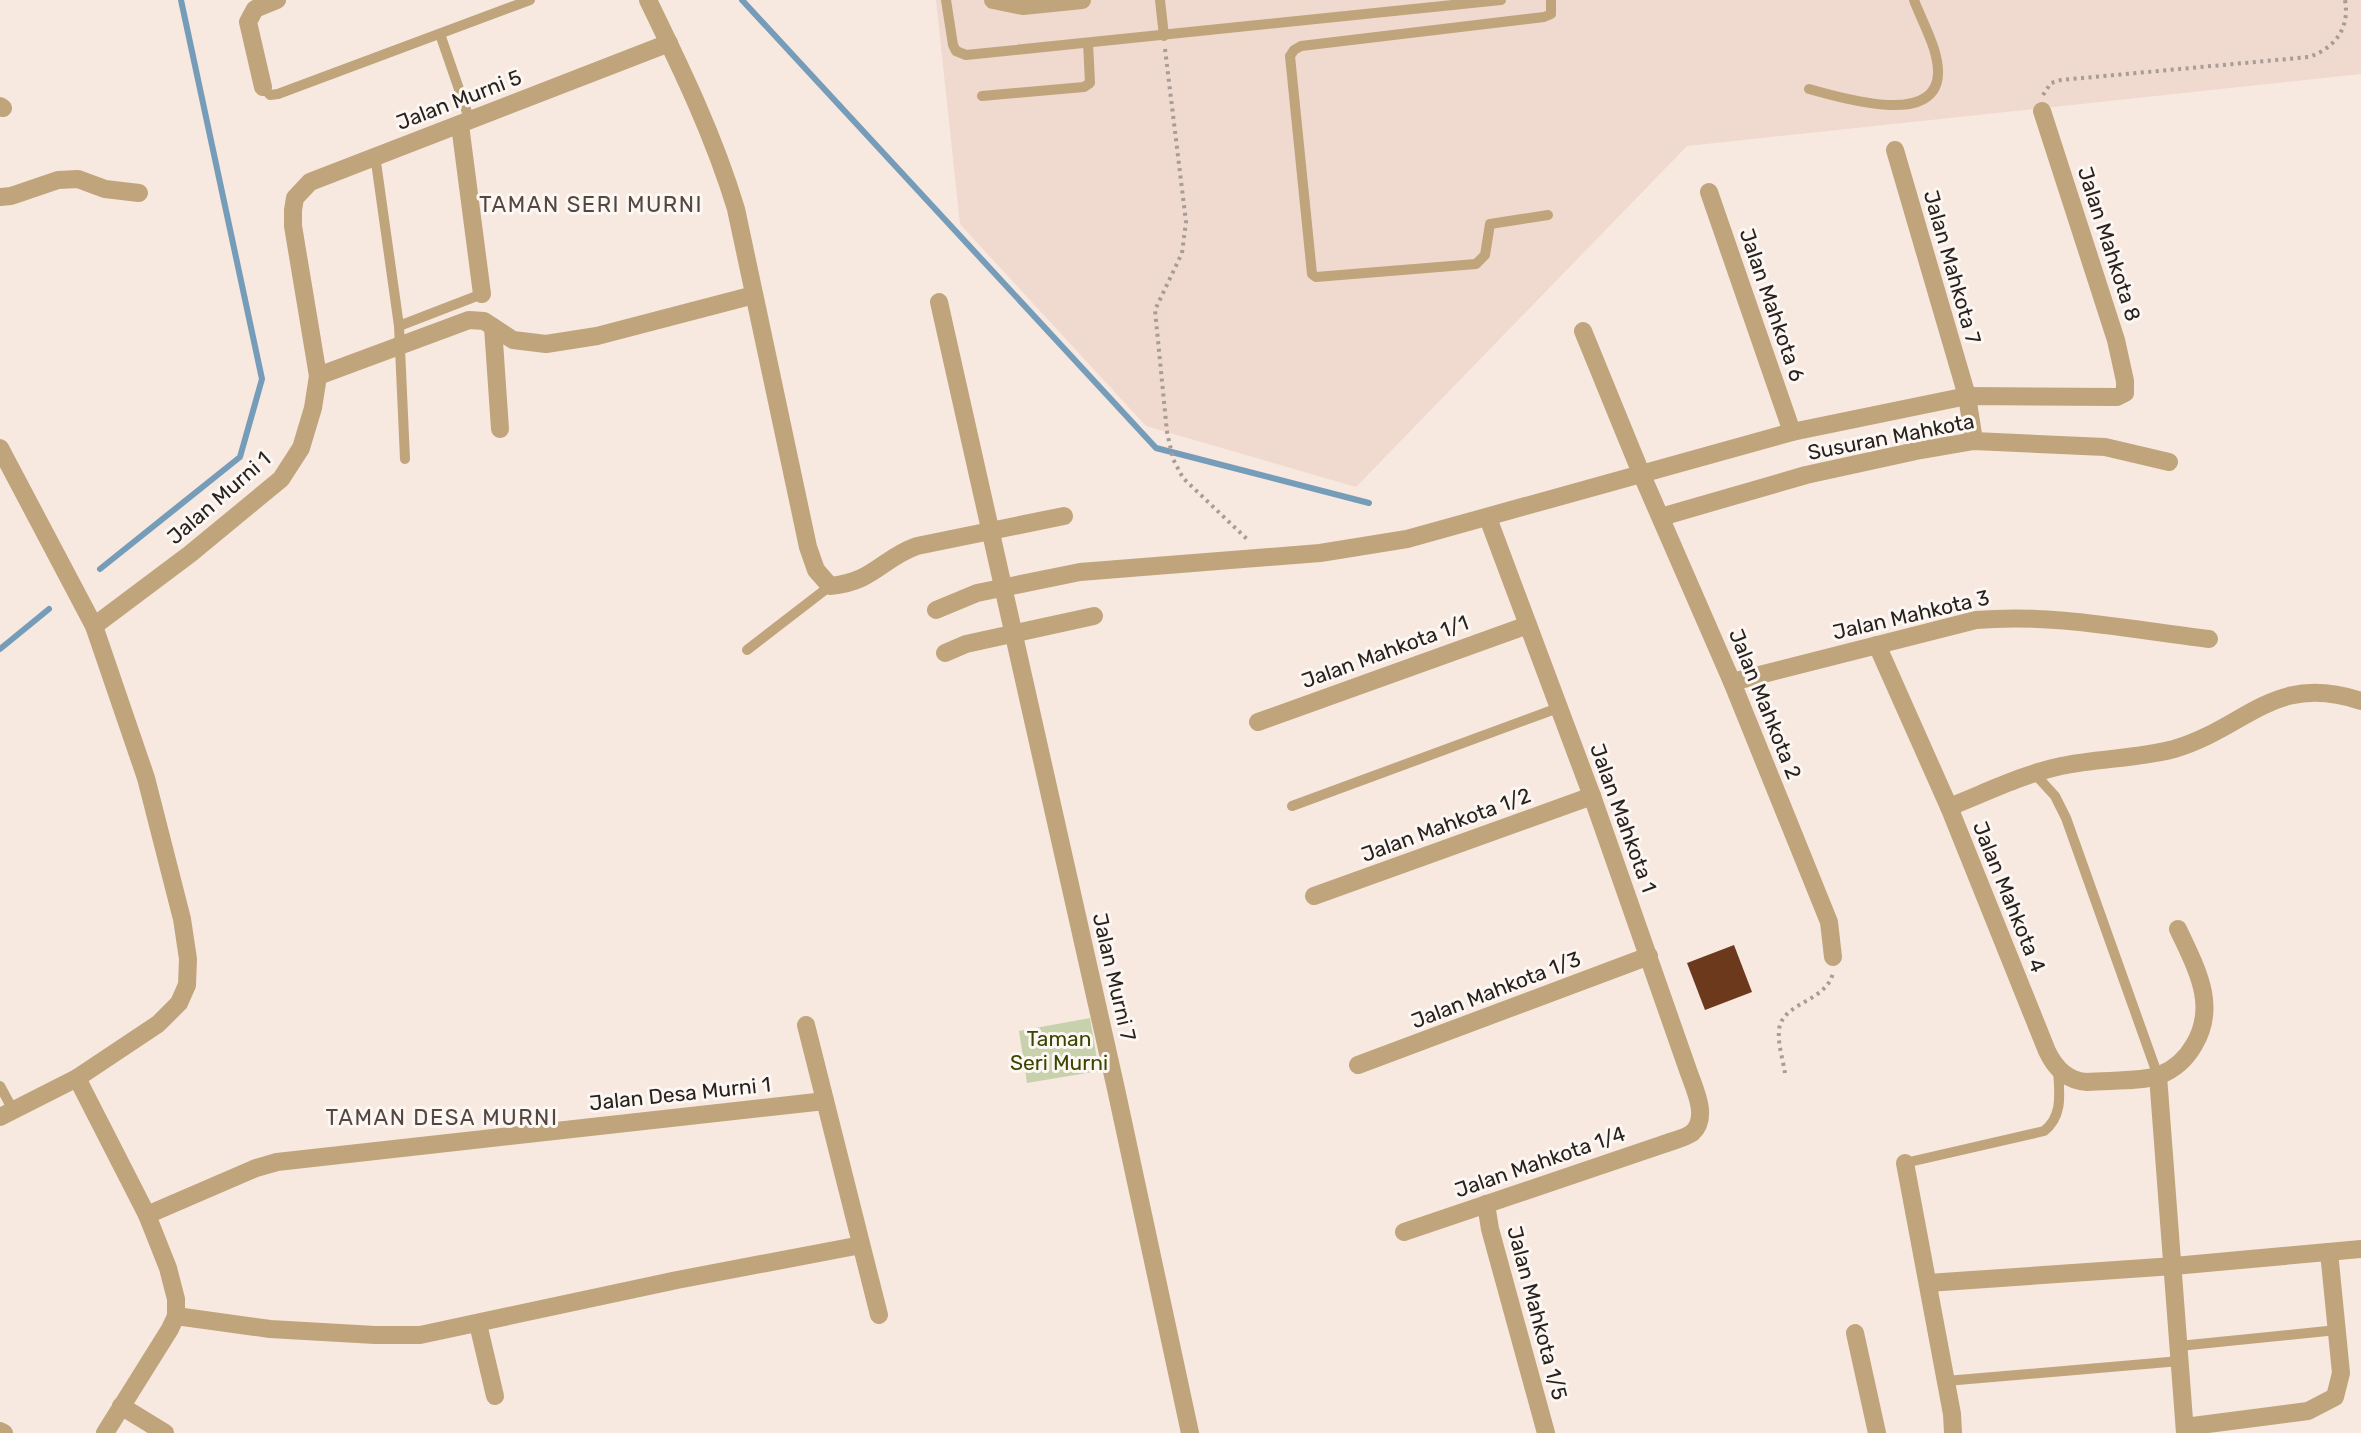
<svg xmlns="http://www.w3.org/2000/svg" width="2361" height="1433" font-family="Rubik,sans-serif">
<rect width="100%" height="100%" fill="#f7e8e0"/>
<path fill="#f0d9ce" d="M936,0H2361V74L1687,146L1356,487L1146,426L960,224Z"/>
<path fill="#c7d2ad" d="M1090,1018L1099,1071L1027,1083L1019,1031Z"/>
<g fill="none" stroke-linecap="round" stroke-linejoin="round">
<g stroke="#759cb8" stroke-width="6">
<path d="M742,0L1156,448L1369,503"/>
<path d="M100,569L240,457L262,379L181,0"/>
<path d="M0,649L49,609"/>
</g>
</g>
<path fill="#6d391d" d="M1734,945L1752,992L1705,1010L1687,963Z"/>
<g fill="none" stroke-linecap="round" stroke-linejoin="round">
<g stroke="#a89c96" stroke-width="4" stroke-dasharray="3 4.5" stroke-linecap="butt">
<path d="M1165,49L1186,222L1182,253L1155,310L1167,432L1173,459L1183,478L1249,541"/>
<path d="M2043,95L2051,83L2061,80L2309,57C2335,48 2350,28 2345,0"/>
<path d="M1785,1073C1783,1059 1776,1039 1780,1025C1787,1002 1826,1001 1833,973"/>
</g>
<g stroke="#c0a47b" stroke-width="10">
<path d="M946,0L953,45L956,51L966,55L1501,0"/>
<path d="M1160,0L1164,36"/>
<path d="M440,34L470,121"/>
<path d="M263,87L270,95L278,94L530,0"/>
<path d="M1809,89C1839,97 1936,128 1938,74C1939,50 1922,22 1914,0"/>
<path d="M982,96L1084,87L1090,83L1088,43"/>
<path d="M375,155L399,326L405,459"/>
<path d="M1548,215L1490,224L1485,255L1476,264L1316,277L1312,274L1290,56L1294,50L1301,46L1544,17L1551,14V0"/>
<path d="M399,326L482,294"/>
<path d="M747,650L830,586"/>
<path d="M2035,774L2055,796L2066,818L2158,1076"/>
<path d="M1292,806L1558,708"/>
<path d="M0,1086L13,1110"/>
<path d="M1905,1163L2044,1131C2064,1116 2059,1091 2058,1069"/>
<path d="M2179,1346L2337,1330"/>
<path d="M1946,1381L2180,1361"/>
</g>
<g stroke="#c0a47b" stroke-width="18">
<path d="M648,0C681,68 714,136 736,209L808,547L816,570L830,586C874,582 882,558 917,546L1064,516"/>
<path d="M993,0L1023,6L1082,0"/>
<path d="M263,87L248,22L255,9L277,0"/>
<path d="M0,106L3,108"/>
<path d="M460,125L482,294"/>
<path d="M1895,150L1967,396L1974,441"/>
<path d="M1709,192L1792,432"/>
<path d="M0,197L11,196L58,180L78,179L105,189L139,193"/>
<path d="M939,302L1116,1089L1190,1433"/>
<path d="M493,327L500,429"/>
<path d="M1583,331L1641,473L1732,682L1829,922L1833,957"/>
<path d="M318,376L469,320L484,321L513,340L546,344L597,336L754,295"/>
<path d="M0,448L94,626L146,778L182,919L188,959L187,985L179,1003L158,1024L77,1078L0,1117"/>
<path d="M1661,517L1806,475L1916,451L1974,441L2105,447L2169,462"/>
<path d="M936,610L977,593L1080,572L1320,553L1407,539L1792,432L1967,396L2117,397L2125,393V381L2116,340L2042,111"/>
<path d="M94,626L190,554L281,479L301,448L313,408L318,376L293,226V210L295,198L310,182L669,43"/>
<path d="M1877,645L1949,807L2047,1051C2055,1068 2067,1081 2087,1082C2107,1080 2142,1082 2160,1075C2175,1069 2186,1059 2194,1045C2218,1005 2196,968 2178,929"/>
<path d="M945,653L966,644L1094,616"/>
<path d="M1732,682L1976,620C2053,613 2132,630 2209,639"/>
<path d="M1258,722L1528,625"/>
<path d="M1949,807C1985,793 2023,774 2061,766C2098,758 2137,759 2174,749C2248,727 2274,672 2361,701"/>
<path d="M1314,896L1592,796"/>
<path d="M806,1025L879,1315"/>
<path d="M1358,1065L1649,956"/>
<path d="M2158,1076L2185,1433"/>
<path d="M77,1078L147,1215L168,1268L176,1299V1316L170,1329L105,1433"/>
<path d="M1905,1163L1952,1414L1953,1433"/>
<path d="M1486,1204L1490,1229L1546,1433"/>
<path d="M147,1215L256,1168L277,1162L825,1101"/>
<path d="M1404,1232L1664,1144C1672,1141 1685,1138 1692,1133C1709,1118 1695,1090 1689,1073L1592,796L1488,518"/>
<path d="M1928,1283L2174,1266L2361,1249"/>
<path d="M176,1316L270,1329L375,1335H420L677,1280L861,1245"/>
<path d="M478,1324L495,1396"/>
<path d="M1855,1333L1877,1433"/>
<path d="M121,1406L165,1433"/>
<path d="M2185,1427L2308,1411L2335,1397L2341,1373L2329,1252"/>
</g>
<path stroke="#c0a47b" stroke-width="18" d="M0,1431L4,1433"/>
</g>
<g text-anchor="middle" stroke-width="6" stroke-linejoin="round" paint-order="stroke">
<g font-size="21" fill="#28221f" stroke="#fdf7f4">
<text transform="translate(459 100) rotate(-21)" y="7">Jalan Murni 5</text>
<text transform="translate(2109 244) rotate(72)" y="7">Jalan Mahkota 8</text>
<text transform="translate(1952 267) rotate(74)" y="7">Jalan Mahkota 7</text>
<text transform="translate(1772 305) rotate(71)" y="7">Jalan Mahkota 6</text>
<text transform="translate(1891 437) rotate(-11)" y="7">Susuran Mahkota</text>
<text transform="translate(219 498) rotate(-41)" y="7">Jalan Murni 1</text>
<text transform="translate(1911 615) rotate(-13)" y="7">Jalan Mahkota 3</text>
<text transform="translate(1385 652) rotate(-20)" y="7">Jalan Mahkota 1/1</text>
<text transform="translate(1765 704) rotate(68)" y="7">Jalan Mahkota 2</text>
<text transform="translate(1623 818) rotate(70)" y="7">Jalan Mahkota 1</text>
<text transform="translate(1446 825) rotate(-20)" y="7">Jalan Mahkota 1/2</text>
<text transform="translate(2009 897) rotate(68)" y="7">Jalan Mahkota 4</text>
<text transform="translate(1114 977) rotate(77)" y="7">Jalan Murni 7</text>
<text transform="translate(1496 990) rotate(-21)" y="7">Jalan Mahkota 1/3</text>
<text transform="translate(680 1094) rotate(-6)" y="7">Jalan Desa Murni 1</text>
<text transform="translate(1540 1162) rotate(-19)" y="7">Jalan Mahkota 1/4</text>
<text transform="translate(1537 1313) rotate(75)" y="7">Jalan Mahkota 1/5</text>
</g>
<g font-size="21" fill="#384600" stroke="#fdf7f4">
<text x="1059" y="1046">Taman<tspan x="1059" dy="24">Seri Murni</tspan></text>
</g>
<g font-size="22" letter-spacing="1.5" fill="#544741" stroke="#fdf7f4">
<text x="591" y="212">TAMAN SERI MURNI</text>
<text x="442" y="1125">TAMAN DESA MURNI</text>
</g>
</g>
</svg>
